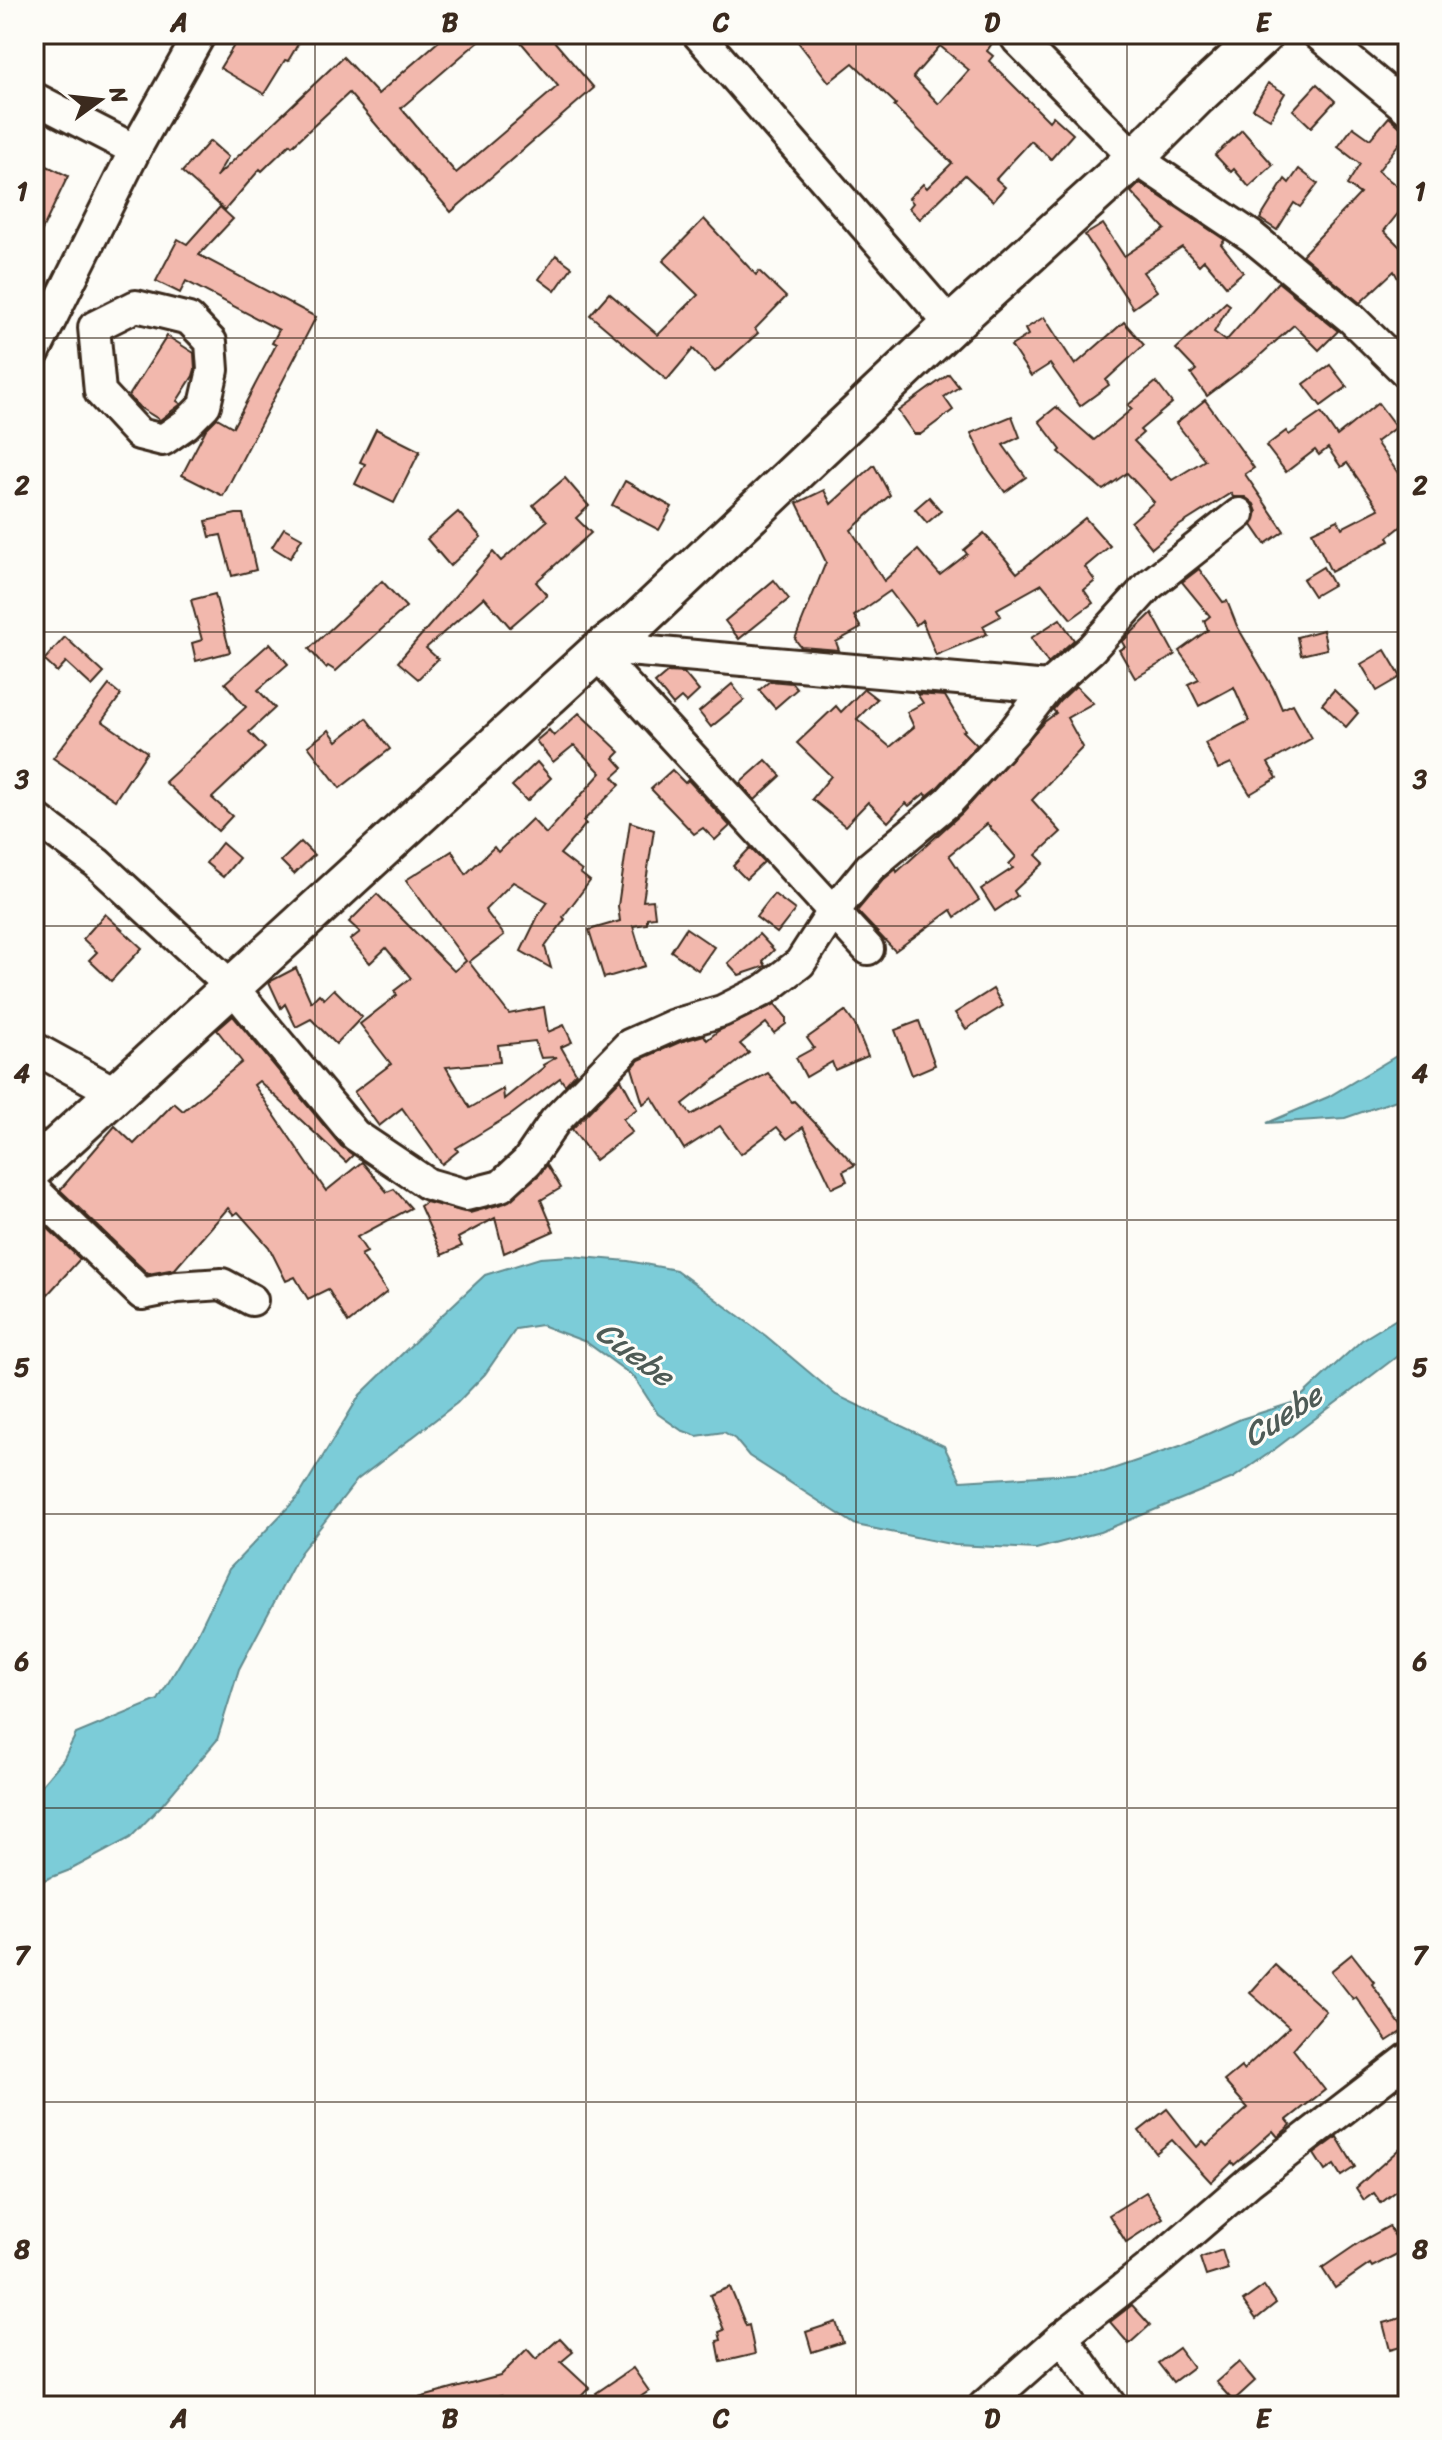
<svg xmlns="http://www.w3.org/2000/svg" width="1442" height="2440" font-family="Sriracha,sans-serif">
<rect width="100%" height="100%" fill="#fdfcf7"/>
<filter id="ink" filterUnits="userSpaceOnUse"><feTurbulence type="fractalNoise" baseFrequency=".0125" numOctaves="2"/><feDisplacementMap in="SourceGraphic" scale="16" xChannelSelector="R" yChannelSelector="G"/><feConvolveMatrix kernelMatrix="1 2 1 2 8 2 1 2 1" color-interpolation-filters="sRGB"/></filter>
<g filter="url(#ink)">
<g fill="#7cccd8" stroke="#628b8e" stroke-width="2">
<path d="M1408,1049V1096L1345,1118L1267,1123L1328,1097Z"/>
<path d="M570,1256L628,1261L676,1270L766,1336L836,1395L944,1446L961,1481L1104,1472L1183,1445L1241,1419L1295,1402L1362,1340L1408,1312V1348L1271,1452L1233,1478L1100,1532L1036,1549L955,1545L856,1525L749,1456L735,1439L724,1432L697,1436L681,1430L658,1414L634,1377L586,1342L541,1325L516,1329L485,1374L457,1403L357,1480L300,1553L239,1669L217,1740L161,1806L130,1838L70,1870L34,1884V1794L63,1760L76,1734L158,1700L197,1635L229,1569L299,1496L360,1395L440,1317L485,1275L540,1258Z"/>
</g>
<g fill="#f2b8ad" stroke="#3b2a1e" stroke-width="2" fill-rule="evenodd">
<path d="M241,34H304L288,61L285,60L264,94L220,68Z"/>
<path d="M447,34H487L401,108L456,173L558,86L514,34H548L594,88L451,212L349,93L292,146L290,144L262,171L260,169L225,210L182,172L210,141L228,157L216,177L343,57L378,94Z"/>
<path d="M792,34H998L987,51L993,56L989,61L1049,121L1053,116L1073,134L1051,159L1031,141L996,179L1005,187L993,201L965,175L920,219L909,208L913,203L909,198L923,184L927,188L952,163L894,106L896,104L853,63L829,82ZM940,46L969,70L939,104L913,77Z"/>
<path d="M1268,83L1285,93L1270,119L1253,109Z"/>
<path d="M1317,84L1335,101L1311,127L1293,110Z"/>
<path d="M1389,117L1407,133L1378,171L1408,195V201L1384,231L1408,255V297L1394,271L1360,303L1302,255L1360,194L1347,185L1360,164L1338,147L1353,127L1370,139Z"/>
<path d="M1242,130L1273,165L1249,187L1234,169L1231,172L1215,155Z"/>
<path d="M47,166L68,176L34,247V171L43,175Z"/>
<path d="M1299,169L1318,184L1300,207L1294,203L1277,230L1260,219L1285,179L1289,183Z"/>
<path d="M1140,183L1225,240L1221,244L1243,272L1226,286L1204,260L1199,265L1182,247L1143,272L1157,291L1133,308L1085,235L1103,224L1124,256L1165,229L1131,192Z"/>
<path d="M220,207L233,219L199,255L316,317L223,496L182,475L206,429L217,418L233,427L276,345L272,343L279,330L186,281L180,293L156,281L178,239L187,244Z"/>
<path d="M704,219L756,275L759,271L786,297L755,329L758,333L715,372L693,349L667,380L590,315L609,293L658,335L698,295L663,261Z"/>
<path d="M556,255L572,267L555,291L539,279Z"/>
<path d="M1278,282L1338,331L1319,350L1294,325L1256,359L1207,396L1191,374L1196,370L1176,349L1226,302L1230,305L1214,332L1226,341Z"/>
<path d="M1044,317L1075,365L1124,322L1144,345L1106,380L1109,385L1080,406L1050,364L1031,376L1011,346L1028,335L1025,329Z"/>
<path d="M167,336L194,353L195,369L193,376L177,401L181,404L160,420L139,407L129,396Z"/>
<path d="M1330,365L1347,387L1321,406L1304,384Z"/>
<path d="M949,374L959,387L944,397L953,410L921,434H914L898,411Z"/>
<path d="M1156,382L1172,403L1140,430L1143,433L1134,441L1172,480L1205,460L1176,423L1205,400L1254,468L1245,474L1284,531L1265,544L1252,525L1257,512L1254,504L1245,497H1233L1231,493L1177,527L1152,548L1131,522L1154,502L1127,473L1103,490L1059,452L1061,450L1039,421L1056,407L1094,440L1132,409L1128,405Z"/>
<path d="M1378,403L1396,427L1376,442L1408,487V521L1388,537L1390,541L1331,572L1312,532L1338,520L1342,528L1379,509L1347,463L1341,467L1328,448L1319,455L1315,450L1286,472L1266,446L1286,431L1289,435L1321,413L1337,436Z"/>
<path d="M1012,416L1020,437L1003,445L1026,477L1005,492L988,468L971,433Z"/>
<path d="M376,429L420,451L394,503L355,484L365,464L360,462Z"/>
<path d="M874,465L890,495L851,530L884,581L918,550L940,575L967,554L964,550L984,533L1017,573L1085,518L1110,546L1085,567L1095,581L1084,590L1093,603L1071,619L1042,584L997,609L1001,616L983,626L987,634L936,655L922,620L916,625L890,591L854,616L861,628L836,642L839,650L801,647L795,639L826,562L797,503L824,490L831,504Z"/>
<path d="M565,478L589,506L576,518L591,533L536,582L547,595L510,627L484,597L426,648L438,659L418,679L398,662L493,552L501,561L547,521L533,505Z"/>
<path d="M625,481L672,507L659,530L612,505Z"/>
<path d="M929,497L941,511L927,523L915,509Z"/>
<path d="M458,512L481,537L450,566L427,539Z"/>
<path d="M236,514H243L256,570L232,576L221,535L210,537L206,521Z"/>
<path d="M284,528L302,538L290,558L272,547Z"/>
<path d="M1323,567L1333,585L1314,596L1303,579Z"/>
<path d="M1199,569L1223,602L1227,601L1237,626L1273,688L1282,709L1293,704L1312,738L1268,763L1277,778L1250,794L1231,763L1218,769L1205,743L1249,721L1234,687L1199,706L1188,684L1199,679L1179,651L1208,630L1204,621L1210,616L1182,582Z"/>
<path d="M774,580L789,599L739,639L725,621Z"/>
<path d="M382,581L406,607L336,671L328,666L326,668L309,649Z"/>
<path d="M215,594L230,652L196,661L192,643L202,640L191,600Z"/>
<path d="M1152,613L1175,655L1135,678L1119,650L1125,647L1122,642Z"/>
<path d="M1060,619L1074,640L1048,663L1031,638Z"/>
<path d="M1323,630L1327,649L1301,655L1297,637Z"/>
<path d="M65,637L104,673L92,686L66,662L57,672L44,660Z"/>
<path d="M270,643L288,664L258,690L275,708L249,732L265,748L212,798L232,816L218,831L165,782L246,707L225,683Z"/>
<path d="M1385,650L1401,677L1377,691L1361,664Z"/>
<path d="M668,672L684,673L699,691L686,703L681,698L673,705L655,683Z"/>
<path d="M770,681L792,683L797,689L775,708L759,690Z"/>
<path d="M732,684L744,700L711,727L699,712Z"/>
<path d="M109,685L121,695L102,721L147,752L115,800L53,758Z"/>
<path d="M1076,686L1093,703L1067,718L1083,747L1032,800L1061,832L1036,855L1044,863L1014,891L1017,896L995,911L981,889L1013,868L1009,864L1016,857L987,824L949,855L979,900L955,917L951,910L895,951L857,911L883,880L896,869L897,872L962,813L1043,723L1056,713L1053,710L1060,701Z"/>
<path d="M864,689L877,699L857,719L890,747L914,727L907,712L923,703L917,694L945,696L965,730L963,731L977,745L937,788L927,796L925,793L909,806L906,803L888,822L868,802L845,826L812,799L831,776L797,743L836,706L841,712Z"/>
<path d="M1334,690L1358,713L1346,727L1322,704Z"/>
<path d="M579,713L620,752L614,758L623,768L613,777L620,785L583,821L586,824L560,854L582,871L580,873L590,881L563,917L565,919L545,947L551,968L521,951L538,916L548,902L513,882L485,910L504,935L469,962L509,1014L544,1007L548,1032L564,1025L572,1042L561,1047L576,1073L565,1085L560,1078L512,1114L456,1148L458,1151L442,1164L402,1108L379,1126L354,1092L391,1064L360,1024L397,995L394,991L411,978L386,948L370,963L350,940L360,932L349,922L377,894L454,971L466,961L406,880L452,851L466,874L494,847L498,852L532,819L546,834L601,773L574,745L553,762L536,741L549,730L554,736ZM535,1041L541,1058L557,1057L543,1065L544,1067L504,1099L503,1089L470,1108L446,1067L500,1062L498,1045Z"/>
<path d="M366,718L390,749L340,788L308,746L329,730L337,741Z"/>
<path d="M766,760L781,776L755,800L740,783Z"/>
<path d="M537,762L551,778L527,801L512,786Z"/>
<path d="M672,770L685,783L688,780L730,826L715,840L703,828L694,834L651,789Z"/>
<path d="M630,822L654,830L643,901L653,900L655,917L647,918V924L633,926L645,966L604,978L589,930L620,921L618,906Z"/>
<path d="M301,842L314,855L294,874L281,861Z"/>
<path d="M222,843L239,858L223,877L206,863Z"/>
<path d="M750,848L764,862L746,879L733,866Z"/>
<path d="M774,894L795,910L777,933L756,917Z"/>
<path d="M105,914L142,948L111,981L89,960L97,952L83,939Z"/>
<path d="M686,928L714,947L698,970L671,951Z"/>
<path d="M759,934L774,950L763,961L766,966L739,975L728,963Z"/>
<path d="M296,968L311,1002L319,994L324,999L334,989L362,1017L336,1044L311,1019L296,1027L285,1004L281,1008L269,982Z"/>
<path d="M993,989L1003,1006L966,1029L955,1013Z"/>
<path d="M775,1004L786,1017V1024L774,1033L766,1023L740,1044L749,1053L683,1104L691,1115L768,1073L792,1102L794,1101L855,1165L843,1171L847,1181L832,1188L803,1127L787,1139L777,1127L741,1154L720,1126L684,1149L652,1097L643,1104L632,1068L639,1060L680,1042L704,1035L707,1040L718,1031Z"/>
<path d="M845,1011L855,1025L868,1056L835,1070L832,1062L806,1077L796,1058L814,1048L807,1038Z"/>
<path d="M233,1016L341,1146L353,1155L346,1162L259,1081L254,1085L326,1191L362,1162L387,1192L394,1189L411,1208L357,1237L367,1252L361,1255L387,1292L348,1323L328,1289L308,1299L295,1277L286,1281L269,1247L238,1212L234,1215L228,1208L175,1269L148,1274L60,1190L115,1126L134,1144L174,1103L183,1111L242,1062L217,1030Z"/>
<path d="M919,1021L935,1065L912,1075L895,1030Z"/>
<path d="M621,1079L637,1109L623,1119L632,1132L595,1160L572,1129Z"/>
<path d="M547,1165L561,1188L541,1200L554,1231L504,1253L495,1218L458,1238L462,1246L442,1255L420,1206L426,1202L470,1213L505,1203L539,1175Z"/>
<path d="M39,1220L80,1259L48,1294L34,1281V1226Z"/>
<path d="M1352,1954L1374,1982L1372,1984L1404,2030L1387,2041L1356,1997L1353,1999L1331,1971Z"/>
<path d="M1275,1965L1326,2011L1293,2049L1325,2090L1287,2120L1291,2125L1281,2134L1278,2137L1273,2131L1234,2165L1232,2162L1211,2182L1172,2140L1156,2153L1139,2131L1167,2109L1197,2147L1203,2141L1207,2145L1248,2108L1224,2081L1241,2067L1243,2070L1289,2027L1250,1993Z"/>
<path d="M1337,2137L1355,2167L1341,2176L1334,2165L1325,2171L1314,2154Z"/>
<path d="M1408,2141V2182L1381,2203L1374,2193L1364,2200L1356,2188Z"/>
<path d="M1146,2192L1163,2218L1126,2242L1109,2215Z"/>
<path d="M1389,2226L1403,2251L1372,2267L1370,2264L1335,2288L1322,2268L1360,2242Z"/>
<path d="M1222,2250L1228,2269L1206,2276L1200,2258Z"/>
<path d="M1264,2286L1276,2303L1256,2319L1243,2301Z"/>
<path d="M730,2287L746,2326L749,2325L755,2354L721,2362L717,2341L721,2340L719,2332L724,2330L710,2295Z"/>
<path d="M1132,2305L1150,2325L1129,2344L1110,2322Z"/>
<path d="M1408,2316V2345L1390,2350L1383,2323Z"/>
<path d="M836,2322L843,2342L812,2352L806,2332Z"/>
<path d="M560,2338L573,2352L561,2362L589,2388L572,2406L562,2397L554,2406H503L501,2396L464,2406H415V2399L500,2376L527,2349L536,2359Z"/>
<path d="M1179,2348L1193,2367L1173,2382L1158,2363Z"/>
<path d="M1239,2362L1255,2381L1233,2401L1216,2382Z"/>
<path d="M633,2368L649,2391L627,2406L620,2398L605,2406L596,2393Z"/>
</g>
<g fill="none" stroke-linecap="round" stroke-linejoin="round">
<defs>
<g id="minor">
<path d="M698,34L951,325"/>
<path d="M1016,34L1017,39L1135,158L1251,236L1352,319L1408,374"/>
<path d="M1318,34L1408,109"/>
<path d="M34,98L135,150"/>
<path d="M136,306L189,319L211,342L213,370L205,405L186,424L163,440L139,434L100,392L94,327Z"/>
<path d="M34,353L135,150L200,34"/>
<path d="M605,648L1048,687"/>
<path d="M596,653L868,949"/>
<path d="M34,817L97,863L233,988L355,1135L428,1184L466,1195L501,1186L527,1162L555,1121L629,1045L674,1025L722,1011L766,989L800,963L833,912L870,867L949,801L1014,731L1048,687L1091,649L1148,586L1239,514"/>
<path d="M34,1048L116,1093"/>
<path d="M34,1190L142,1294L177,1287L222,1284L252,1300"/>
<path d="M1062,2337L1111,2406"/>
<path d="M984,2406L1062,2337L1153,2265L1250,2181L1408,2059"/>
</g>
<path id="major" d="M34,1168L596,653L635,624L951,325L1135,158L1197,96L1264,34"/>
</defs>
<use href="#minor" stroke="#3b2a1e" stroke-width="36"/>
<use href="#major" stroke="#3b2a1e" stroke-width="44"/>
<use href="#minor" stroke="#fdfcf7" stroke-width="30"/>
<use href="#major" stroke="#fdfcf7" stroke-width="38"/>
</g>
</g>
<path fill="none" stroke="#3b2a1e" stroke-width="2" stroke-opacity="0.55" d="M315,34V2406M586,34V2406M856,34V2406M1127,34V2406M34,338H1408M34,632H1408M34,926H1408M34,1220H1408M34,1514H1408M34,1808H1408M34,2102H1408"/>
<g text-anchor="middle" stroke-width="6" stroke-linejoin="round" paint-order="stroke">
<g font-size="32" font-style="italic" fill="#4e5b56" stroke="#fdfcf7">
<text transform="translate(635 1353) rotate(37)" y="11">Cuebe</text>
<text transform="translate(1282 1415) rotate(-33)" y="11">Cuebe</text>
</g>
</g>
<rect width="1442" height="2440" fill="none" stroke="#fdfcf7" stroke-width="88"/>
<g transform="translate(100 100) rotate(75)" stroke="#fdfcf7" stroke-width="6" paint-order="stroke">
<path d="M0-6L14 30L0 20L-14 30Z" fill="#3b2a1e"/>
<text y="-12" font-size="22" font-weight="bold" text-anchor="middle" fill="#3b2a1e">N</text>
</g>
<rect x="44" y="44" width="1354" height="2352" fill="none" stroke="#3b2a1e" stroke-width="3"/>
<g font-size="26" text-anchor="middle" font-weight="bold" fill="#3b2a1e">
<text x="179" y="31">A</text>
<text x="450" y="31">B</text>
<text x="721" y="31">C</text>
<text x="992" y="31">D</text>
<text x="1263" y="31">E</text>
<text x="22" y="200">1</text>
<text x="1420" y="200">1</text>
<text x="22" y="494">2</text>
<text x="1420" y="494">2</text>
<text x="22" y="788">3</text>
<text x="1420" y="788">3</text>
<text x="22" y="1082">4</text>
<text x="1420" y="1082">4</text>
<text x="22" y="1376">5</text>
<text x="1420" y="1376">5</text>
<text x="22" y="1670">6</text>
<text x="1420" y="1670">6</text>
<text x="22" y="1964">7</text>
<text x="1420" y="1964">7</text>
<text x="22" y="2258">8</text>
<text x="1420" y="2258">8</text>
<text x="179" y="2427">A</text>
<text x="450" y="2427">B</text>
<text x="721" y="2427">C</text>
<text x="992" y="2427">D</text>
<text x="1263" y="2427">E</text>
</g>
</svg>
